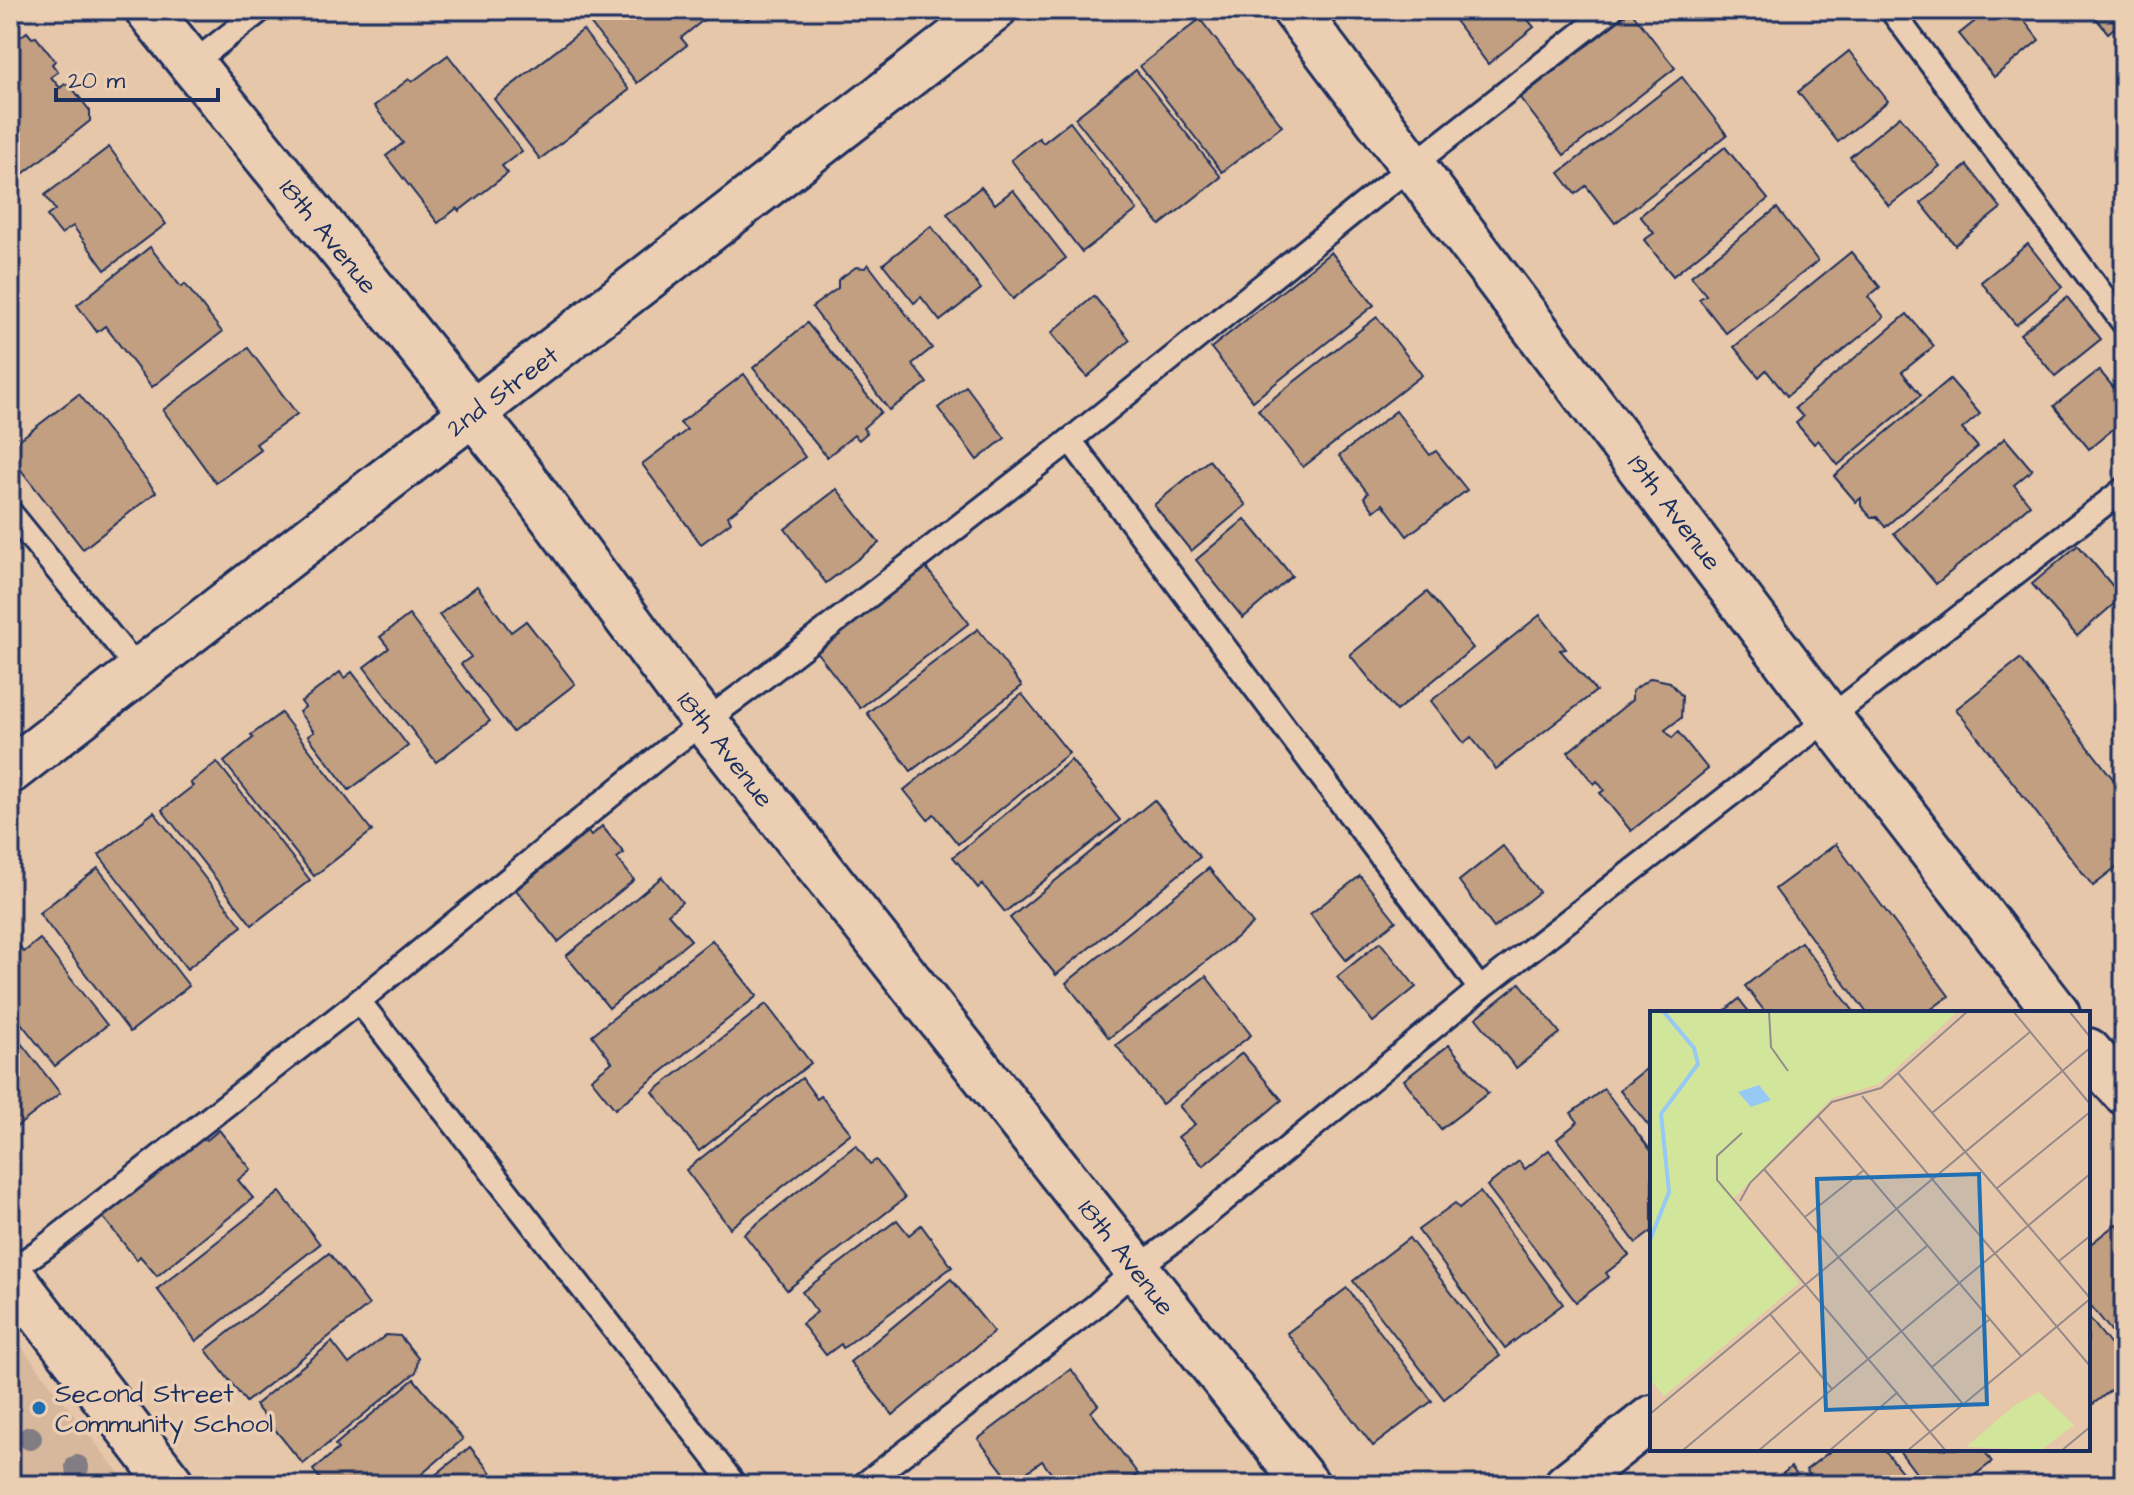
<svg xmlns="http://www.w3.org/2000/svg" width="2134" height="1495" font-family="'Architects Daughter',sans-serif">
<rect width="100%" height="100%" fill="#e7c7a9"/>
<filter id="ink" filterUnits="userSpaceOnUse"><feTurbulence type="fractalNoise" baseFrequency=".0125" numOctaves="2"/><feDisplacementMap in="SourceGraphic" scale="16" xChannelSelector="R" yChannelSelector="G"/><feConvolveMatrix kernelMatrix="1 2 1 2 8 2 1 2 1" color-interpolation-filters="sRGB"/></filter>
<g filter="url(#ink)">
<path fill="#d8b89c" d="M10,1332L128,1485H10Z"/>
<g fill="#c29f80" stroke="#1b2f5e" stroke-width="2">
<path d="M586,10H716L681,38L687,45L637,83L582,13Z"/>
<path d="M740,10H760L747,20Z"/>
<path d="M1463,10H1520L1534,27L1488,64L1453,18Z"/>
<path d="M1538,10H1560L1546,21Z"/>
<path d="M1989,10H2016L2039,40L1994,77L1959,34Z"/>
<path d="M2089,10H2124V20L2108,33Z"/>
<path d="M1631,11L1675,68L1564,155L1520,98Z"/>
<path d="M1200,19L1282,126L1222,172L1140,66Z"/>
<path d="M583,30L629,90L540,159L494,99Z"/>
<path d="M27,32L32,38L36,37L55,61L52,64L58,72L51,77L60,88L65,84L73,89L90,111V121L10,184V45Z"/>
<path d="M1849,51L1888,101L1838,142L1798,92Z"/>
<path d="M448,55L522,151L502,166L508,173L459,211L457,208L438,223L386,156L403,143L374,106L409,79L412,82Z"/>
<path d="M1136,70L1221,177L1160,225L1075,118Z"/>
<path d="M1682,77L1727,135L1615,223L1586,186L1575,194L1559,173Z"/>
<path d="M1900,116L1940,166L1889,206L1850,157Z"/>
<path d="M1070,122L1137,210L1082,252L1011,160L1039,138L1043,143Z"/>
<path d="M109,147L166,224L105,270L73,226L61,234L47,216L55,210L45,195Z"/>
<path d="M1725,147L1768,199L1673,276L1644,240L1654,233L1640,216Z"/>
<path d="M1967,165L2001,208L1955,245L1921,203Z"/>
<path d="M981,187L995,204L1013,190L1066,258L1013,299L947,214Z"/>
<path d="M1777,208L1818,261L1726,333L1699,299L1706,295L1691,276Z"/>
<path d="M931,226L981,289L940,321L921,297L914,303L883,264Z"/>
<path d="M2028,244L2062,287L2016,325L1981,282Z"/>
<path d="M150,247L181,287L185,284L222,332L152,387L105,326L97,332L77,305Z"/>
<path d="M1331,252L1374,305L1253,401L1211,348Z"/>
<path d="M1851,252L1880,287L1868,297L1884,317L1787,396L1766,370L1759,377L1734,347Z"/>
<path d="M868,264L932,348L912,364L927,383L889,410L812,307L838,288V280L856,267L865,268Z"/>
<path d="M1094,296L1130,340L1087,377L1051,333Z"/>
<path d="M2067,297L2101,339L2055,376L2020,334Z"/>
<path d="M1907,314L1934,346L1902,372L1921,395L1838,465L1818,440L1814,444L1796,423L1803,417L1795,408Z"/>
<path d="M1377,317L1422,375L1303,467L1258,410Z"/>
<path d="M807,323L881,412L863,428L867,433L859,440L854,435L827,457L753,368Z"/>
<path d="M248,348L297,414L256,444L261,450L216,483L163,410Z"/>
<path d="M2099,370L2124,400V420L2089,449L2054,406Z"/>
<path d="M744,374L805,457L728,516L731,522L701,544L642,464L687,430L680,423Z"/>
<path d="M1950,379L1980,414L1962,429L1978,447L1885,527L1877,517H1871L1861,506V498L1856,502L1834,476Z"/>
<path d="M966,386L1005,438L977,460L938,408Z"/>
<path d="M79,394L156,492L83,549L10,456V447Z"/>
<path d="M1396,411L1430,455L1436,451L1467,490L1407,536L1383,504L1374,511L1364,497L1368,493L1339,456Z"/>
<path d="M2005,438L2032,470L2014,485L2030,505L1936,584L1894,533Z"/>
<path d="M1209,460L1246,505L1191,551L1154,505Z"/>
<path d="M837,489L879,543L826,583L785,529Z"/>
<path d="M1245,519L1292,576L1243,618L1196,560Z"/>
<path d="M2078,545L2122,597L2077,636L2032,584Z"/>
<path d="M924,565L969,623L860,708L815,650Z"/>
<path d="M477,586L511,632L526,621L575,684L513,732L461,664L471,657L439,615Z"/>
<path d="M1427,592L1473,648L1396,711L1350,655Z"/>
<path d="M409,615L490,721L436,762L364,667L389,648L380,637Z"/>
<path d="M1540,615L1566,649L1560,650L1596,691L1496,769L1471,737L1464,743L1431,701Z"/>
<path d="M978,629L1022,686L911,771L867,713Z"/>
<path d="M2020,659L2124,793V862L2093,886L1956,709Z"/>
<path d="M340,672L344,678L352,672L408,746L349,790L308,736L314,732L299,712L305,707L301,702Z"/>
<path d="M1651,678L1670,682L1682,696L1681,718L1665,730L1672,738L1678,732L1708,769L1631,831L1600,793L1604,790L1597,781L1594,784L1568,752L1632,700V691Z"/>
<path d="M1022,694L1069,753L958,844L934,814L928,820L904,790Z"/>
<path d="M281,713L372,831L314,876L224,762L253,738L251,735Z"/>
<path d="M1071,760L1120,820L1005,912L982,884L978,888L953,857Z"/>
<path d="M217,762L310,880L252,925L162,810L193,786L190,783Z"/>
<path d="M1154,800L1200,857L1056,975L1010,918Z"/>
<path d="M154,812L242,926L187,969L99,855Z"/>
<path d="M602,826L624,853L617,858L634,880L558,942L516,890L588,832L591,836Z"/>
<path d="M1836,844L1949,996L1926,1013H1867L1775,889Z"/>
<path d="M1503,846L1539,892L1494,928L1459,881Z"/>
<path d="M98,868L189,986L130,1032L39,913Z"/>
<path d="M1209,868L1253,924L1109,1038L1066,983Z"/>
<path d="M1360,876L1396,921L1346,960L1310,914Z"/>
<path d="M662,877L682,902L668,914L691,940L609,1008L566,956Z"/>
<path d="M40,939L107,1025L55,1066L10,1009V954L20,947L24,952Z"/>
<path d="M712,940L757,996L615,1109L591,1079L612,1062L592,1035Z"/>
<path d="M1380,942L1416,987L1373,1022L1337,977Z"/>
<path d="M1801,942L1855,1013H1766L1745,986Z"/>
<path d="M1206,976L1251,1035L1162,1104L1116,1045Z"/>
<path d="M1520,983L1560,1033L1516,1068L1476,1018Z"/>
<path d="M1739,999L1750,1013H1722Z"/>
<path d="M766,1004L811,1063L699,1151L653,1092Z"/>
<path d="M10,1029L60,1093L10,1132Z"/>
<path d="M1449,1045L1488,1093L1441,1129L1404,1080Z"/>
<path d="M1242,1053L1282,1100L1203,1166L1178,1137L1195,1124L1179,1106Z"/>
<path d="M1652,1064V1130L1620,1090Z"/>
<path d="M802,1078L817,1099L821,1096L851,1133L730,1228L686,1170Z"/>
<path d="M1604,1089L1652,1152V1231L1636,1243L1557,1139L1578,1122L1571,1113Z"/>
<path d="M219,1130L251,1169L238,1180L253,1198L157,1276L140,1256L137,1260L102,1216L202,1135L207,1140Z"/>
<path d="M856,1145L870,1164L876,1160L905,1198L787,1290L744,1234Z"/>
<path d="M1549,1150L1629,1255L1606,1273L1609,1277L1576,1302L1487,1186L1519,1161L1525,1169Z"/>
<path d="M280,1192L320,1244L196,1341L157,1289Z"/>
<path d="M1480,1192L1563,1304L1505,1348L1418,1230L1455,1203L1459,1208Z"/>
<path d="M897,1220L909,1235L921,1225L952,1267L843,1348L841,1344L826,1355L802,1324L817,1312L802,1292Z"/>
<path d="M2116,1224L2124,1234V1347L2088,1302V1246Z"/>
<path d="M1409,1238L1500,1356L1444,1399L1353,1281Z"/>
<path d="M329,1253L369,1305L246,1402L206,1350Z"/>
<path d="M951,1279L994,1332L893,1415L850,1362Z"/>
<path d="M1347,1288L1432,1401L1373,1446L1287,1333Z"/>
<path d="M2088,1316L2124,1362V1380L2088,1408Z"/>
<path d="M386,1335L400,1336L418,1358L416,1372L303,1464L255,1405L332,1342L349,1364Z"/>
<path d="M1071,1369L1098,1405L1091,1412L1138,1474L1124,1485H1060L1042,1461L1012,1483L978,1439Z"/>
<path d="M414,1379L463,1439L409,1485H325L313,1470L338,1449L335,1445Z"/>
<path d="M470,1447L501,1485H423Z"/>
<path d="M1833,1449H1884L1912,1485H1817L1806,1470Z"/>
<path d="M1898,1449H1983L1992,1462L1962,1485H1925Z"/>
<path d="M1791,1467L1805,1485H1769Z"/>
</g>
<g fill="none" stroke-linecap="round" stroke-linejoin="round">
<defs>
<g id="lane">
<path d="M1891,10L2124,324"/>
<path d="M191,65L261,10"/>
<path d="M1070,440L1480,989"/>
<path d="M10,512L140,672"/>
<path d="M359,1001L735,1485"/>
<path d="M10,1271L42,1249L359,1001L669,748L749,689L1070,440L1381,190L1611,10"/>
<path d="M863,1485L1095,1306L1136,1269L1183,1234L1480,989L2124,489"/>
</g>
<g id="street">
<path d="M148,10L502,449L676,685L1307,1485"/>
<path d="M1295,10L1829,718L2057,1013"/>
<path d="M10,771L993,10"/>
<path d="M2088,1051L2124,1092"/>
<path d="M10,1274L172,1485"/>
<path d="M1567,1485L1652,1418"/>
</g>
</defs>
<use href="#lane" stroke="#1b2f5e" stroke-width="28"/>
<use href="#street" stroke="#1b2f5e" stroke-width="50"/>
<use href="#lane" stroke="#ecceb3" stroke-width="22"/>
<use href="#street" stroke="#ecceb3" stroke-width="44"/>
</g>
<g fill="#817d83">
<circle cx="30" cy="1438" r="12"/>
<circle cx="77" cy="1467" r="12"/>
</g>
</g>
<circle fill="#1f6fb2" stroke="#ecceb3" stroke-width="3" cx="39" cy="1408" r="8"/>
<g text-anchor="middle" stroke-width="7" stroke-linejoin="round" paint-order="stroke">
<g font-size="26" fill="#1b2f5e" stroke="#ecceb3">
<text transform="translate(329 236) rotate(51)" y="9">18th Avenue</text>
<text transform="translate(502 391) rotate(-37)" y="9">2nd Street</text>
<text transform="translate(1675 512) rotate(53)" y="9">19th Avenue</text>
<text transform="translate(726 749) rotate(52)" y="9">18th Avenue</text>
<text transform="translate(1127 1257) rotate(52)" y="9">18th Avenue</text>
</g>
<g font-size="26" fill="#1b2f5e" stroke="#ecceb3" text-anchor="start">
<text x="55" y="1402">Second Street<tspan x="55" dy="30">Community School</tspan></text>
</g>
</g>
<g transform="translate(1650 1011)">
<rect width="440" height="440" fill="#e7c7a9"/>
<path d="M0,0H308L229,73L182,87L83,188L149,272L14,385L0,368ZM389,381L424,414L391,439L316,436L365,394Z" fill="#d1e69b"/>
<path d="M109,74L121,89L101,96L88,81Z" fill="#96c9f3"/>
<path fill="none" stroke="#96c9f3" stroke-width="4" d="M0,229L19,181L11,103L48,53L44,37L13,0"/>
<path fill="none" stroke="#958a8b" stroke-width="2" d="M119,0L121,36L138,60M363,0L440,93M419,0L440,26M248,62L440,287M212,85L440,355M282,102L380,21M168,105L371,345M92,122L67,145V169L296,440M114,158L313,393M346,178L440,101M90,190L100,172L182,91L231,77L318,0M155,206L214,159M409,250L440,225M219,281L277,235M120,303L182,378M282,356L340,308M0,403L440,37M32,440L150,341M108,440L440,163M179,440L248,381M257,440L440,288M411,440L440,416"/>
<path fill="#1f6fb2" fill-opacity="0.15" stroke="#1f6fb2" stroke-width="4" d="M329,163L337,393L176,399L167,168Z"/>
<rect width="440" height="440" fill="none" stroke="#1b2f5e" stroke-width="4"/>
</g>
<rect width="2134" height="1495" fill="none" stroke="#ecceb3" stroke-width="40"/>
<rect x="20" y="20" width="2094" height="1455" fill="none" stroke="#1b2f5e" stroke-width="3" filter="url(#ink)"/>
<path d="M56 88v12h162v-12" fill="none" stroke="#1b2f5e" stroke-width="4"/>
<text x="68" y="88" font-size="24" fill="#1b2f5e" stroke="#ecceb3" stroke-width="6" paint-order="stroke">20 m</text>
</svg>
